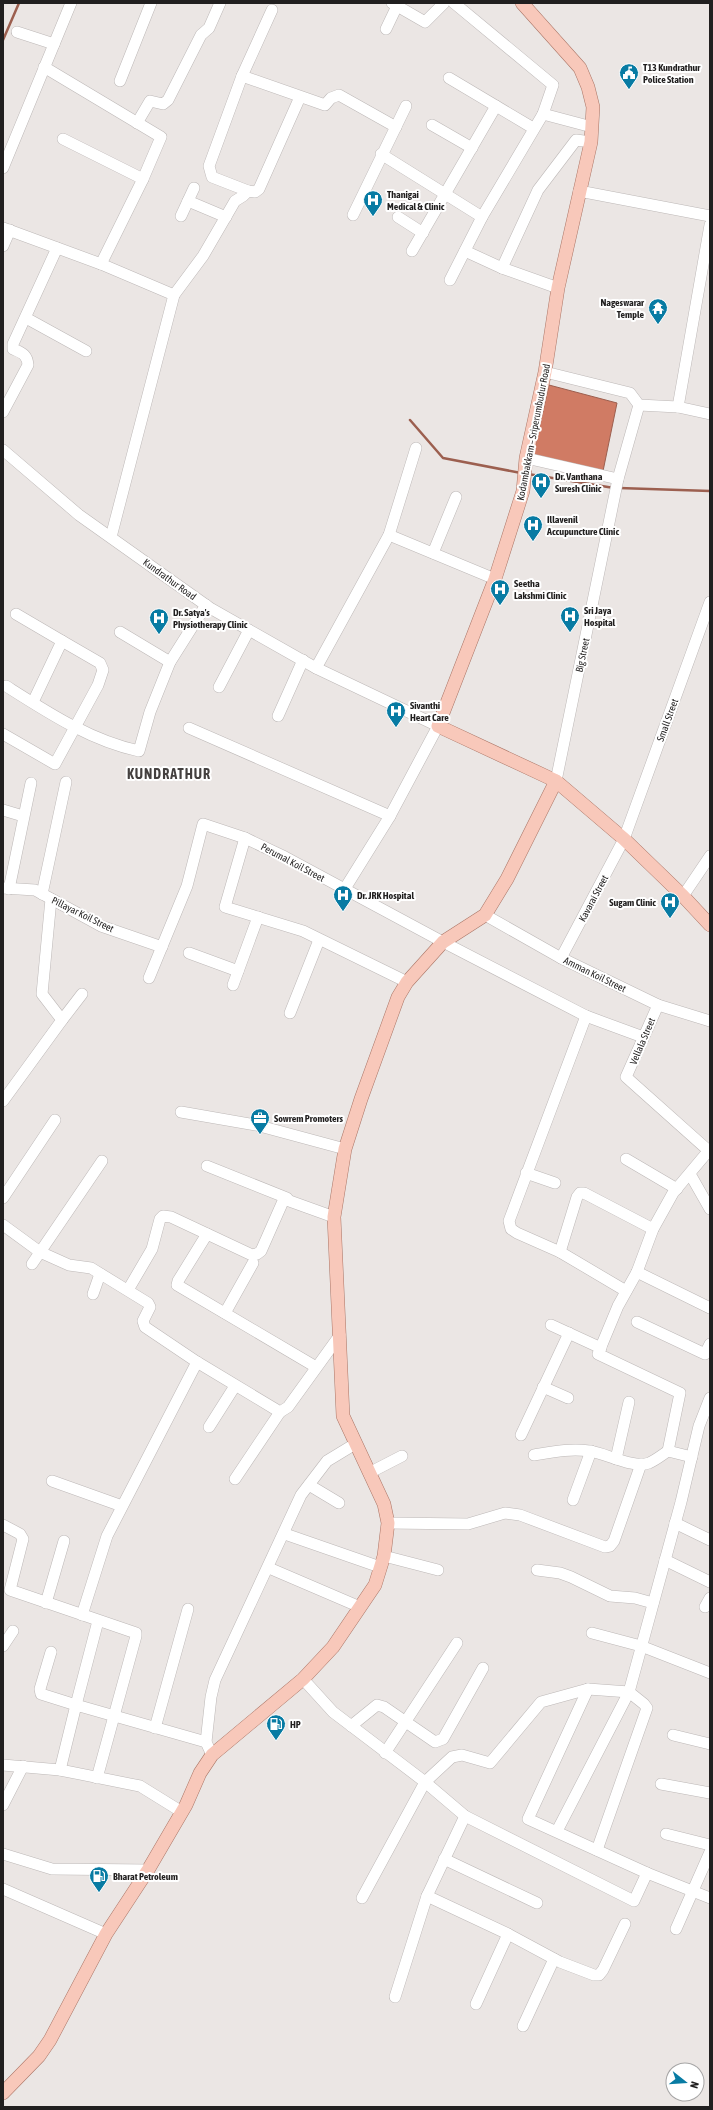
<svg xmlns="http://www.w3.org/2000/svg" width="713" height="2110" font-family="'Asap Condensed',sans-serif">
<rect width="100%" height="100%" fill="#ebe6e4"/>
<path fill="#d07b64" stroke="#9c5f4f" d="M549,385L617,403L602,476L532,457Z"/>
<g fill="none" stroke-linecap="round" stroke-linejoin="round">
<g stroke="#9c5f4f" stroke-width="2.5">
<path d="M3,40L19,3"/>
<path d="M410,420L443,458L521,473"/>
<path d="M528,474L614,488"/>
<path d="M619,488L710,491"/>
</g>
<defs>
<g id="minor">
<path d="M392,3L425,22L444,3"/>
<path d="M386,29L397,6"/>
<path d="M17,32L54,44"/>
<path d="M44,67L161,137L143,179L101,264"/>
<path d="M242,76L325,105L331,98L339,95L396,127"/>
<path d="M449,78L533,128"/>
<path d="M120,81L151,3"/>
<path d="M543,114L592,127"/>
<path d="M137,123L150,101L163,104L168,100L201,35L209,28L220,3"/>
<path d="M432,125L472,148"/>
<path d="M63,139L143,179"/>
<path d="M381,154L482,217"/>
<path d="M3,168L71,3"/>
<path d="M248,191L212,177L209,166L242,76L272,10"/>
<path d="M579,191L710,216"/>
<path d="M188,201L226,217"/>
<path d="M353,215L406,106"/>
<path d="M181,216L194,188"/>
<path d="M398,217L423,233"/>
<path d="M3,228L101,264L174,295"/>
<path d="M3,246L10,230"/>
<path d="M412,251L496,106"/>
<path d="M465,251L502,268L558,288"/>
<path d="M502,268L538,190L576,140L591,142"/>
<path d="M450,280L482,217L543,114L553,85L454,3"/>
<path d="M26,318L86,351"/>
<path d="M545,372L630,393L639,405L678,407L710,414"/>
<path d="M678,407L710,225"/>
<path d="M3,412L28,365C27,354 22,353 13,349V344L57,248"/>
<path d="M3,450L79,515L210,608L316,668L438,726L390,816L344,890"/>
<path d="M526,458L618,479"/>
<path d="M389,535L495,579"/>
<path d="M111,537L174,295L203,256L235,201L243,196L248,191L255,192L259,189L300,97"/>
<path d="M433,553L456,497"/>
<path d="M16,614L62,641"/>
<path d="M120,632L170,662"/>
<path d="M316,668L389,535L416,448"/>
<path d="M6,686C47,712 91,741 139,751L150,712L170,662L206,605"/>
<path d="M219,687L249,630"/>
<path d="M278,716L303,660"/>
<path d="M189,728L390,816"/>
<path d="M3,734L55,764L98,685L103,670L100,663L62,641L33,702"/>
<path d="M556,781L618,479L639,405"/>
<path d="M3,810L23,816"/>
<path d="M245,838L225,907L303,931L407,982"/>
<path d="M3,888L35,890L101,926L162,947"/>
<path d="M9,889L31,783"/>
<path d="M42,894L66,782"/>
<path d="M683,896L710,856"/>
<path d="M485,915L561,958L658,1005L710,1021"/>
<path d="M189,953L238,971"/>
<path d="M561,958L624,839L710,602"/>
<path d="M149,978L187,886L203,824L245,838L285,857L443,942L586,1016L643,1037"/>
<path d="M233,985L258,917"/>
<path d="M658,1005L626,1077L710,1152"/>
<path d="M290,1013L319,940"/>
<path d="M586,1016L509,1221L511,1229L517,1233L560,1252L626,1291"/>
<path d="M62,1020L82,994"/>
<path d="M3,1101L62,1020L42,994L51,899"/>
<path d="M181,1112L256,1125L345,1149"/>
<path d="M626,1159L677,1189"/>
<path d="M207,1166L287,1198"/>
<path d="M526,1173L555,1183"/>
<path d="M690,1174L710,1209"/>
<path d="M3,1198L55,1120"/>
<path d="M3,1225L40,1252L69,1265L91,1268L148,1303L150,1307L143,1321L145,1327L197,1362L280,1412L288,1407L340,1335"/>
<path d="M207,1234L178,1281L177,1285L316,1367"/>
<path d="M560,1252L577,1197L580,1193H584L653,1229"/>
<path d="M32,1264L102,1161"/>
<path d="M637,1272L710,1308"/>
<path d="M128,1290L152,1249L160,1219L163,1216L171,1217L252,1255L257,1254L261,1251L284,1199L334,1217"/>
<path d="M93,1294L100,1274"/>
<path d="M225,1313L253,1263"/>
<path d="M637,1322L705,1354L710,1344"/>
<path d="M551,1325L601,1348"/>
<path d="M543,1387L568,1398"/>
<path d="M209,1427L235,1386"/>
<path d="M521,1435L569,1333"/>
<path d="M668,1451L680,1393L598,1354L618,1306L637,1272L653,1229L673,1193L710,1149"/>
<path d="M534,1455C552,1452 571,1448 589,1451C606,1453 633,1469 649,1463C656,1460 662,1455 668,1451L692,1457"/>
<path d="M616,1459L629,1402"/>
<path d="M369,1473L402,1456"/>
<path d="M235,1479L280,1412"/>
<path d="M52,1481L122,1506"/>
<path d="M309,1485L339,1503"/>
<path d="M573,1500L591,1451"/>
<path d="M388,1523L468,1524L505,1513L520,1515L605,1547L610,1546L614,1541L641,1464"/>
<path d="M675,1523L710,1540"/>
<path d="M3,1525L20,1534L23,1539L10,1590L136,1633V1636L97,1778"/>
<path d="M285,1534L380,1567"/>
<path d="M384,1556L438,1570"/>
<path d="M665,1560L710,1582"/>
<path d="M269,1568L360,1607"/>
<path d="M537,1570L560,1573L571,1577L610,1596L635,1598L653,1603"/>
<path d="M46,1603L64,1541"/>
<path d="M705,1607L710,1598"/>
<path d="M82,1615L107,1536L197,1362"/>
<path d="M592,1633L641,1646L710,1673"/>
<path d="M3,1646L13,1631"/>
<path d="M51,1652L40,1689L41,1694L76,1705L98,1621"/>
<path d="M303,1679L333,1712L425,1782L465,1816L634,1901L647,1873"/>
<path d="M588,1689L528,1819L647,1873L710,1898"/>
<path d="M351,1726L377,1705L384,1707L435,1742L443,1739L483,1668"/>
<path d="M155,1728L188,1609"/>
<path d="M673,1735L710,1744"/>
<path d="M385,1753L457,1643"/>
<path d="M212,1755L206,1742L211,1697L215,1680L301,1495L327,1461L355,1444"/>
<path d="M3,1765L60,1770L140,1786L182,1812"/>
<path d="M60,1770L76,1705L206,1742"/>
<path d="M661,1784L710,1793"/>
<path d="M3,1805L23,1766"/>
<path d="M557,1831L629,1692L681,1502L699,1426L710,1398"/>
<path d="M666,1834L710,1845"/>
<path d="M3,1854L52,1869L148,1870"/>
<path d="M444,1859L537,1903"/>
<path d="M3,1889L106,1934"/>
<path d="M427,1896L508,1934L560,1962L594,1975H599L603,1970L625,1924"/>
<path d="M362,1898L425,1782L452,1757L462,1755L490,1763L541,1702L588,1689L629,1692L644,1704L647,1708L597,1850"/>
<path d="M676,1929L710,1852"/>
<path d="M395,1997L427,1896L465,1816"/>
<path d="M476,2004L508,1934"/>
<path d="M523,2026L554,1959"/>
</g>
<g id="major">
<path d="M522,3L580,68L588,87L593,107L591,142L558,288L545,372L526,458L523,491L495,579L438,726L556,781L624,839L683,896L710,925"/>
<path d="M3,2093L39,2056L50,2040L106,1934L148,1870L186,1805L200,1773L212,1755L303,1679L333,1647L375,1585L384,1556L388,1523L384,1504L343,1416L334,1217L345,1149L361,1099L398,997L407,982L443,942L485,915L507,879L556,781"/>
</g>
</defs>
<use href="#minor" stroke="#bdb8b7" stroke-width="12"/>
<use href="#major" stroke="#aa7566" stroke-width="14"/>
<use href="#minor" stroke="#fff" stroke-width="11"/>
<use href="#major" stroke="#f8c8ba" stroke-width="13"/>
</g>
<defs>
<symbol id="civic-pin" viewBox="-11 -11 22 30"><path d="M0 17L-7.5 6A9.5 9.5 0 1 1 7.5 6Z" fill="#087ba3" stroke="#fff"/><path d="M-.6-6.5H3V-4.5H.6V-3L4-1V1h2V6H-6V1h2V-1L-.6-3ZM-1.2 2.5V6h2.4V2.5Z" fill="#fff"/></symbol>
<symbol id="hospital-pin" viewBox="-11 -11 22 30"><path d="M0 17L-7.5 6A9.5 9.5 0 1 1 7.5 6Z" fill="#087ba3" stroke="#fff"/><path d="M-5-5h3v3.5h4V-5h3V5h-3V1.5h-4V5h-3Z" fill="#fff"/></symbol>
<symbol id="temple-pin" viewBox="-11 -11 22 30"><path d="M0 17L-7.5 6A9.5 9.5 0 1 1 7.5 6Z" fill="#087ba3" stroke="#fff"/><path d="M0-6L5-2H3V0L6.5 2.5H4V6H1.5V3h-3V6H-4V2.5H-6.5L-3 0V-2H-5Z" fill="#fff"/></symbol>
<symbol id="office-pin" viewBox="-11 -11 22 30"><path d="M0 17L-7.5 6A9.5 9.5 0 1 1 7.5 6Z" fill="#087ba3" stroke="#fff"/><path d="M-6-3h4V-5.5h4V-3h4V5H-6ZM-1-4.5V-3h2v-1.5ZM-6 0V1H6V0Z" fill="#fff"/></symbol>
<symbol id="fuel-pin" viewBox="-11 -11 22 30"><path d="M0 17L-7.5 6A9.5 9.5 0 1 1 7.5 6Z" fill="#087ba3" stroke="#fff"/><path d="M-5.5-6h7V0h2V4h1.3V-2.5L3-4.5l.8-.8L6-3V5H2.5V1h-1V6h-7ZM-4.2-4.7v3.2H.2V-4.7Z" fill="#fff"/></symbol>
</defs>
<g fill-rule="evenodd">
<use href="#civic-pin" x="618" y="62" width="22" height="30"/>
<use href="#hospital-pin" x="362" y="189" width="22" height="30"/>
<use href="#temple-pin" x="647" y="297" width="22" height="30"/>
<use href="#hospital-pin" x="530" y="471" width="22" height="30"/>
<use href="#hospital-pin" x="522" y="514" width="22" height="30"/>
<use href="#hospital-pin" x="489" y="578" width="22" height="30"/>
<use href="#hospital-pin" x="559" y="605" width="22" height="30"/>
<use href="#hospital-pin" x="148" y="607" width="22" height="30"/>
<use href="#hospital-pin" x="385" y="700" width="22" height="30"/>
<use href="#hospital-pin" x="332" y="884" width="22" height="30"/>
<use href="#hospital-pin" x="659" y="891" width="22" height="30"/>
<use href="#office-pin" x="249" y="1107" width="22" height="30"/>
<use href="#fuel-pin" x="265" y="1713" width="22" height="30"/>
<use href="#fuel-pin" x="88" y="1865" width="22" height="30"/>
</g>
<g text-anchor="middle" stroke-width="4" stroke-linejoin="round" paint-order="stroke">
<g font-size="10" font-weight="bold" fill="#211f1f" stroke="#fff" text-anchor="start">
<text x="643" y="71">T13 Kundrathur<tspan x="643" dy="12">Police Station</tspan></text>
<text x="387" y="198">Thanigai<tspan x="387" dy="12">Medical &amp; Clinic</tspan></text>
<text x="644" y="306" text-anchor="end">Nageswarar<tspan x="644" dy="12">Temple</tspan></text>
<text x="555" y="480">Dr. Vanthana<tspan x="555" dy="12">Suresh Clinic</tspan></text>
<text x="547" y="523">Illavenil<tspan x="547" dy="12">Accupuncture Clinic</tspan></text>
<text x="514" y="587">Seetha<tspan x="514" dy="12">Lakshmi Clinic</tspan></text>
<text x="584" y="614">Sri Jaya<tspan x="584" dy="12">Hospital</tspan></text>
<text x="173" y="616">Dr. Satya's<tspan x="173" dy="12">Physiotherapy Clinic</tspan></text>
<text x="410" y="709">Sivanthi<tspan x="410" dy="12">Heart Care</tspan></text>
<text x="357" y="899">Dr. JRK Hospital</text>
<text x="656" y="906" text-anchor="end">Sugam Clinic</text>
<text x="274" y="1122">Sowrem Promoters</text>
<text x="290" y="1728">HP</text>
<text x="113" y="1880">Bharat Petroleum</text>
</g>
<g font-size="10" fill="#211f1f" stroke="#fff">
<text transform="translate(533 432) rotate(-79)" y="4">Kodambakkam – Sriperumbudur Road</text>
<text transform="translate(170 579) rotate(36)" y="4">Kundrathur Road</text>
<text transform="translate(582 655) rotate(-78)" y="4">Big Street</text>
<text transform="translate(667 720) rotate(-70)" y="4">Small Street</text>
<text transform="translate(293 862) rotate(28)" y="4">Perumal Koil Street</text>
<text transform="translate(593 898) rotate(-62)" y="4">Kavarai Street</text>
<text transform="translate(83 914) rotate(26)" y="4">Pillayar Koil Street</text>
<text transform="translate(595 974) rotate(26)" y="4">Amman Koil Street</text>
<text transform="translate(642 1041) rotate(-67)" y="4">Vellala Street</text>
</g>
<g font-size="14" font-weight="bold" letter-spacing="1" fill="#44403f" stroke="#fff">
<text x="169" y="779">KUNDRATHUR</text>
</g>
</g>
<rect width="713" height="2110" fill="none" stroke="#211f1f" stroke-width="8"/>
<g transform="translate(685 2082) rotate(107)"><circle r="19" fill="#ffffff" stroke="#a6a5a5"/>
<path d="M0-3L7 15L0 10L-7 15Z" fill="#087ba3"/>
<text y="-6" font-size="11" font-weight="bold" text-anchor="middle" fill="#211f1f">N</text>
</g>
</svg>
